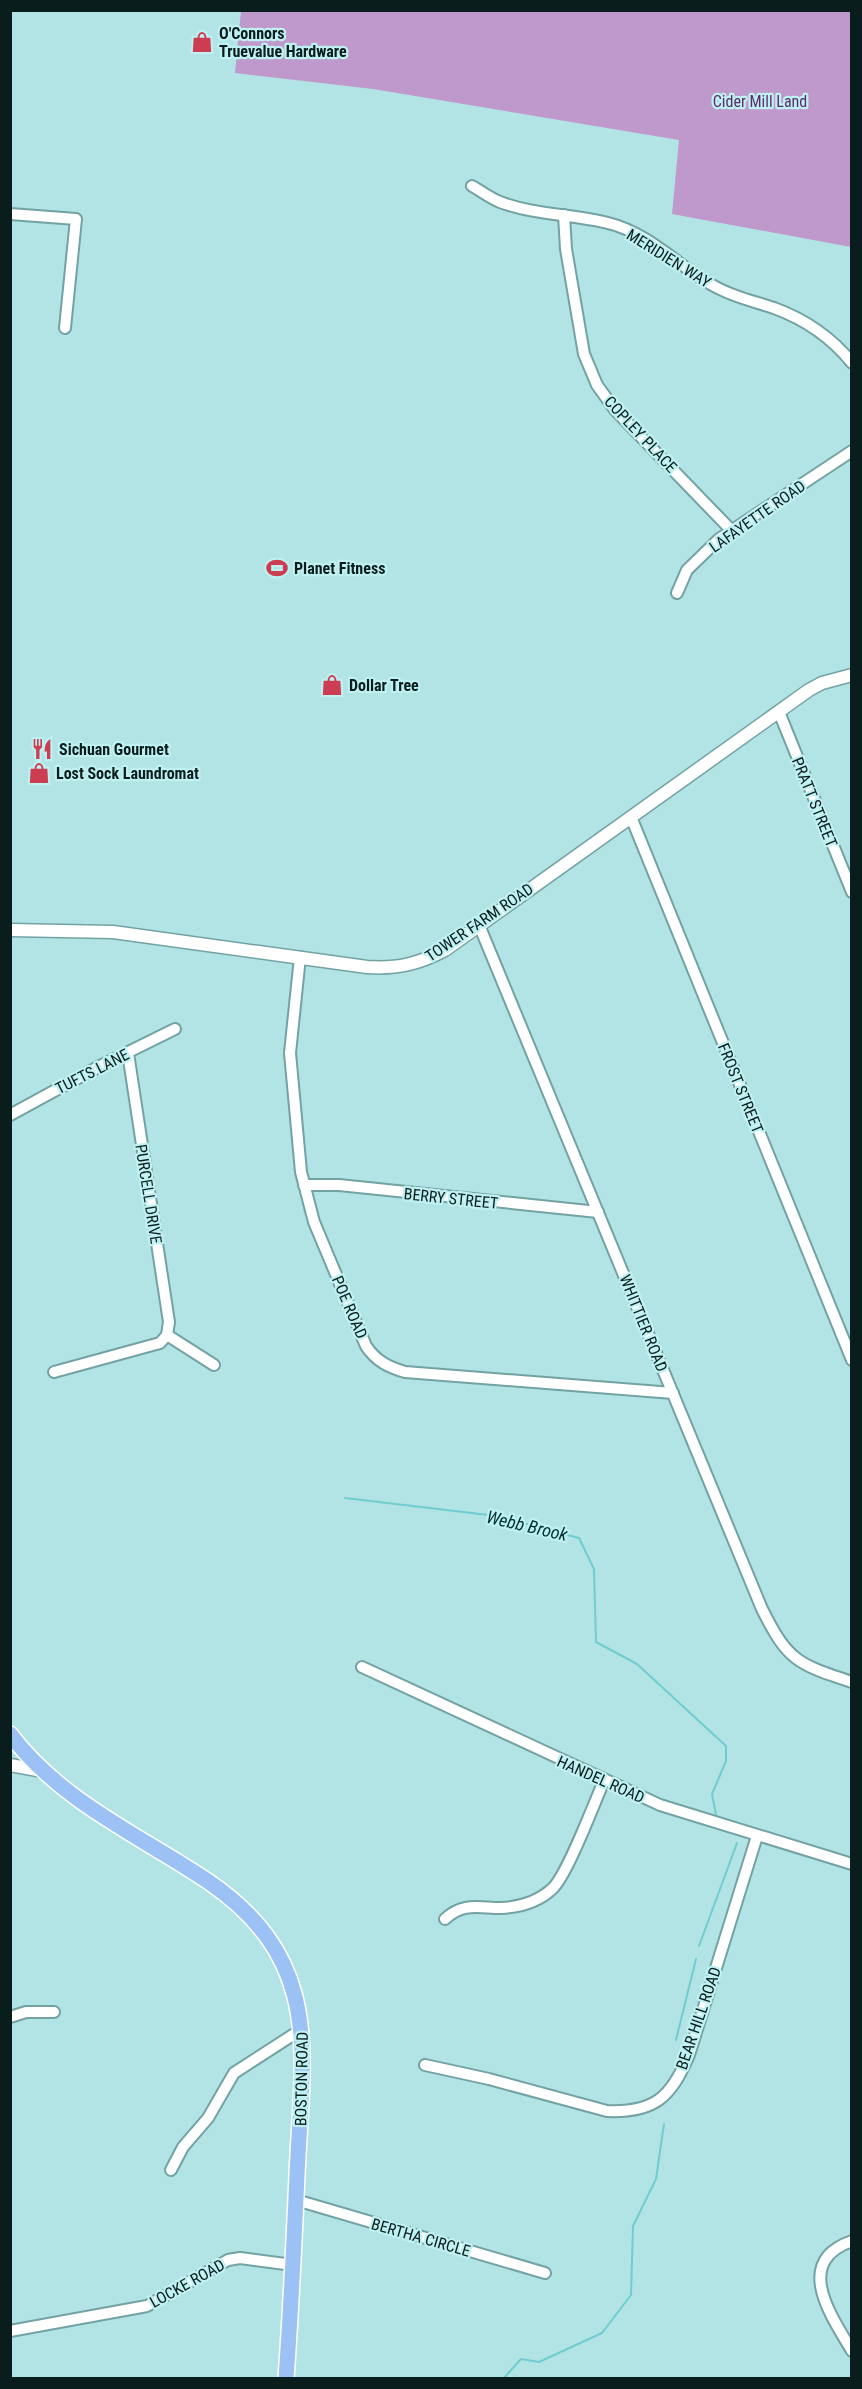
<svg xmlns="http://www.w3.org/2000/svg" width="862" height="2389" font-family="'Roboto Condensed',sans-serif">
<rect width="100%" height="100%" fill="#b3e4e5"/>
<path fill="#bf98cc" d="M241,11H851V247L672,214L679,140L373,89L235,73Z"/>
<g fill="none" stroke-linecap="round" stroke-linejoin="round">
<g stroke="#70cdcf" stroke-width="2">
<path d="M345,1498L497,1516L579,1538L594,1569L596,1642L637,1664L726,1746V1761L712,1794L716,1815"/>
<path d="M699,1946L737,1843"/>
<path d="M676,2040L696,1959"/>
<path d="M504,2378L521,2359L539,2362L602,2333L631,2295L633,2226L656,2179L664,2124"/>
</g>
<defs>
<g id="minor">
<path d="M472,186C481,191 490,198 500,202C534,215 573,214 608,223C649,233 678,266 714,286C733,297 753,301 774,308C804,319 832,338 852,363"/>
<path d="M10,214L76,219L65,328"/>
<path d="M564,215L566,249L584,354L597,385L615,410L732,531"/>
<path d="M677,593L687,570L719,539L852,451"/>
<path d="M779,712L852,892"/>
<path d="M631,817L852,1360"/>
<path d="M479,925L762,1609C788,1661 797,1664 852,1682"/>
<path d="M300,957L290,1053L301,1172L314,1222L366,1346C376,1361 388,1367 405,1372L673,1393"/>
<path d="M128,1053L169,1322L167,1335"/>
<path d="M10,1115L100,1066L175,1029"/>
<path d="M304,1185H339L598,1212"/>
<path d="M54,1372L160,1343L167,1335L214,1365"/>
<path d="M362,1667L660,1805L852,1864"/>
<path d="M445,1919C463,1902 479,1908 501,1908C520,1907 538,1902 552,1889C567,1876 594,1803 604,1781"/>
<path d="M10,2017L26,2012H54"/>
<path d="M425,2065L489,2079L607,2111C655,2113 671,2097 689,2055L757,1836"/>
<path d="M171,2170L183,2147L208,2118L234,2073L302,2029"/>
<path d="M296,2200L545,2273"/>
<path d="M852,2241C792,2262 832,2317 852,2351"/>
<path d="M10,2331L147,2306L228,2260L240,2258L293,2265"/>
</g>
<g id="tertiary">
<path d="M10,930L113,932L367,967C398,969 418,964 445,950L809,690L822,683L852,675"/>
<path d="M10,1765L43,1771"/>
</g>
<path id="primary" d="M10,1734C61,1802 141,1836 209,1882C325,1962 302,2054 297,2175C294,2243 291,2311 286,2378"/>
</defs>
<use href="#minor" stroke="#73a2a3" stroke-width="14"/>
<use href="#tertiary" stroke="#73a2a3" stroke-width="15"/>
<use href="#primary" stroke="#fff" stroke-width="18"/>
<use href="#minor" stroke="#fff" stroke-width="10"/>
<use href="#tertiary" stroke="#fff" stroke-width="12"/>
<use href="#primary" stroke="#9bc1f5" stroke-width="15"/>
</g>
<defs>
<symbol id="shop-bare" viewBox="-9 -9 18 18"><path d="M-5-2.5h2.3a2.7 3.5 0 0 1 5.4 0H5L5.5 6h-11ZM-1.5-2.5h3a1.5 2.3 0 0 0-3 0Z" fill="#cd3d51" stroke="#c0f1f2" stroke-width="2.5" paint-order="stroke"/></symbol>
<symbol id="stadium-bare" viewBox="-9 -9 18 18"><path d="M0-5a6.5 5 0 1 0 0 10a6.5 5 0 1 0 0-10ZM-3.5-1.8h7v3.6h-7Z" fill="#cd3d51" stroke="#c0f1f2" stroke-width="2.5" paint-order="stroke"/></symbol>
<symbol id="restaurant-bare" viewBox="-9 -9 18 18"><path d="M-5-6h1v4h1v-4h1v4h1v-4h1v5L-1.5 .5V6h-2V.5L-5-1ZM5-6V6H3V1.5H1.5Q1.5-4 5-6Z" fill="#cd3d51" stroke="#c0f1f2" stroke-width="2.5" paint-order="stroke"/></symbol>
</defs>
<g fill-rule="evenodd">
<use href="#shop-bare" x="187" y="27" width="30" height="30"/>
<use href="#stadium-bare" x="262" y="553" width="30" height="30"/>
<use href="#shop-bare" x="317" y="670" width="30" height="30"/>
<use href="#restaurant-bare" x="27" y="734" width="30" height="30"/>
<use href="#shop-bare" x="24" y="758" width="30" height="30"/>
</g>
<g text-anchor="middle" stroke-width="4.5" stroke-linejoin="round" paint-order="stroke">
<g font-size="16" font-weight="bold" fill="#0a1d1d" stroke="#c0f1f2" text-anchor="start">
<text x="219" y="39">O'Connors<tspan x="219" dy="18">Truevalue Hardware</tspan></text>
<text x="294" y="574">Planet Fitness</text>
<text x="349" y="691">Dollar Tree</text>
<text x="59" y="755">Sichuan Gourmet</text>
<text x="56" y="779">Lost Sock Laundromat</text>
</g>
<g font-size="16" fill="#5c2a6c" stroke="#c0f1f2">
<text x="760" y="107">Cider Mill Land</text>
</g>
<g font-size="16" fill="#0a1d1d" stroke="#c0f1f2">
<text transform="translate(669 258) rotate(32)" y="6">MERIDIEN WAY</text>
<text transform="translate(641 434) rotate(47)" y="6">COPLEY PLACE</text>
<text transform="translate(757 516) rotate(-35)" y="6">LAFAYETTE ROAD</text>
<text transform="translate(815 802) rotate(68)" y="6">PRATT STREET</text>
<text transform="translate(479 922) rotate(-34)" y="6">TOWER FARM ROAD</text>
<text transform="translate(92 1071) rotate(-27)" y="6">TUFTS LANE</text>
<text transform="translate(741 1088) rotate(68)" y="6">FROST STREET</text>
<text transform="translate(149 1194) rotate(81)" y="6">PURCELL DRIVE</text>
<text transform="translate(451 1198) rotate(6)" y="6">BERRY STREET</text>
<text transform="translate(350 1307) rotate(67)" y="6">POE ROAD</text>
<text transform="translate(644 1323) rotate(68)" y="6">WHITTIER ROAD</text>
<text transform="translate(601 1779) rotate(24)" y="6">HANDEL ROAD</text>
<text transform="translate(698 2018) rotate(-71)" y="6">BEAR HILL ROAD</text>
<text transform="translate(301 2079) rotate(-89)" y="6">BOSTON ROAD</text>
<text transform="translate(421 2237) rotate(16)" y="6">BERTHA CIRCLE</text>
<text transform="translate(187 2283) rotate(-29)" y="6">LOCKE ROAD</text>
</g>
<g font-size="18" font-style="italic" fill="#013132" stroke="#c0f1f2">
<text transform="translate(527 1526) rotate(13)" y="6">Webb Brook</text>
</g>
</g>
<rect width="862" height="2389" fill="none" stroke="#0a1d1d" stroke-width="24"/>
</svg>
